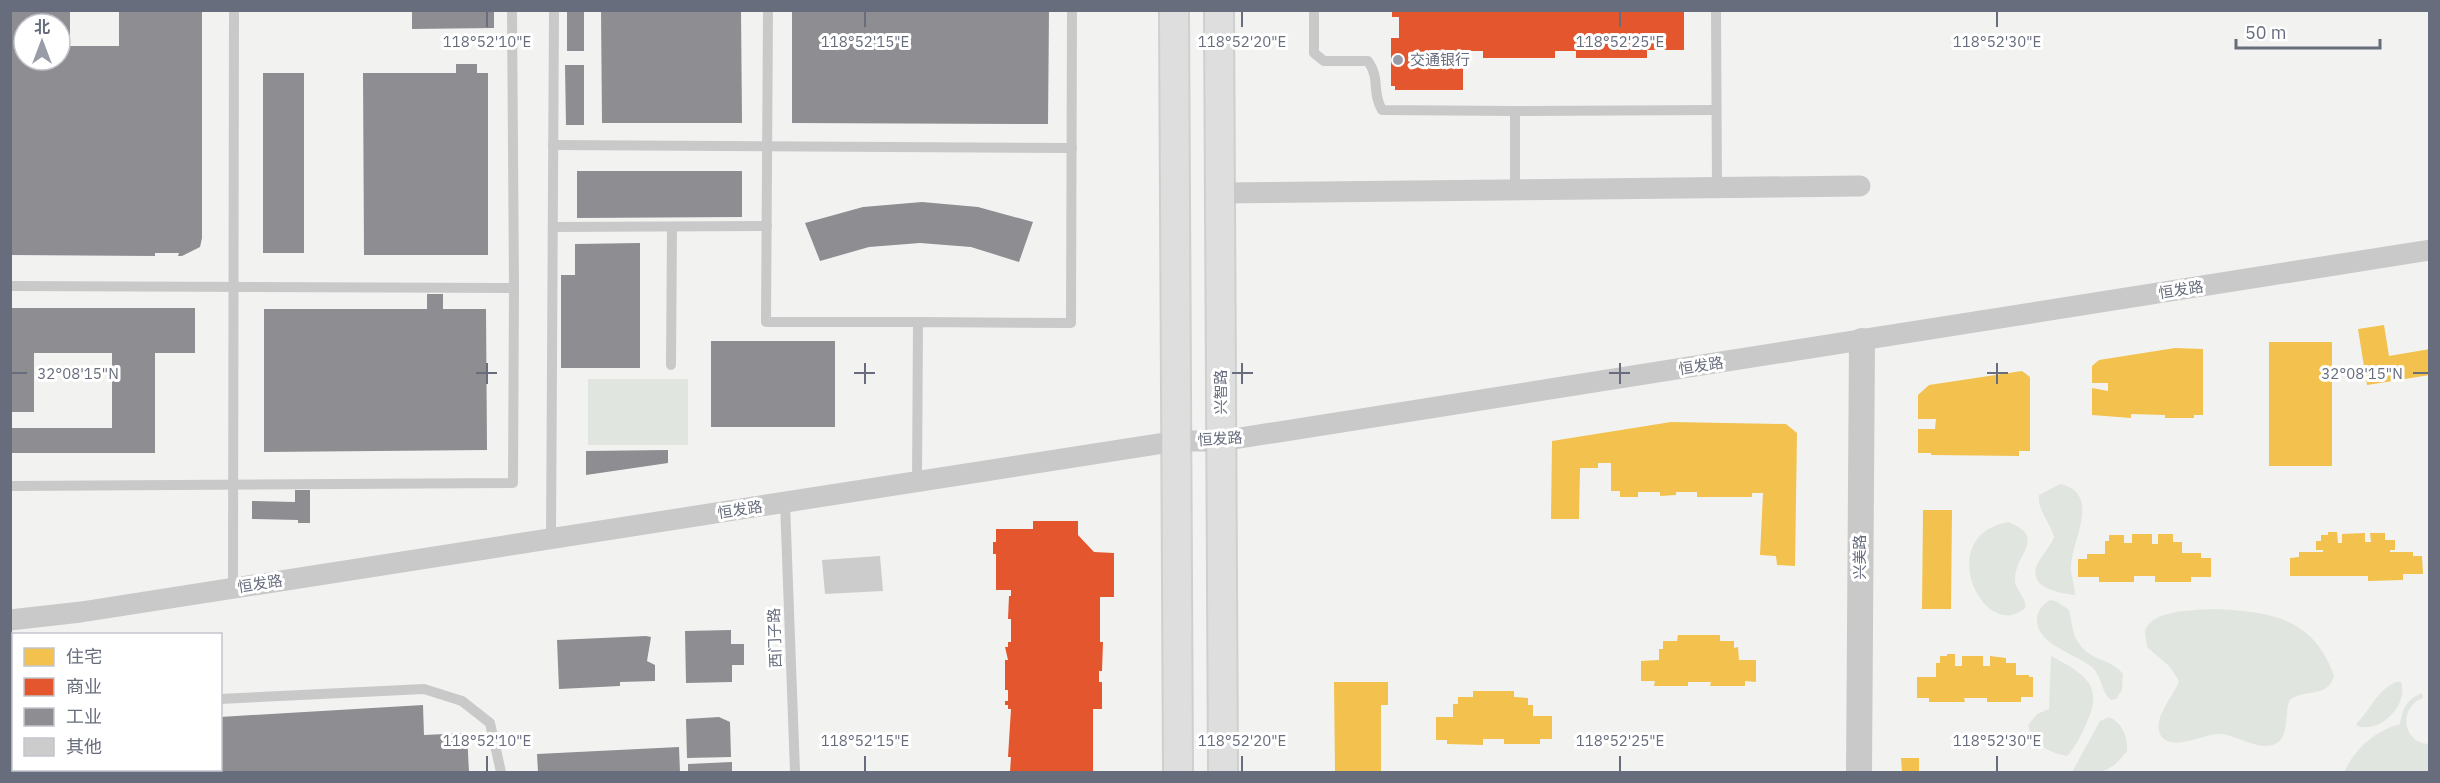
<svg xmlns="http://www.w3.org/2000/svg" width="2440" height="783" font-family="'IBM Plex Sans','Noto Sans SC',sans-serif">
<rect width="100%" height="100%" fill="#f2f3f1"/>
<g fill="#e1e5e0">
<rect x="588" y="379" width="100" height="66"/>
<path d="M2060,484C2103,494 2071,540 2071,567C2071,577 2075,586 2075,595C2059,593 2028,588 2037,565C2042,555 2050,547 2054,537C2050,522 2037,510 2039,495Z"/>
<path d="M2008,522C2049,537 2013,556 2015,581C2016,591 2027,598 2025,608C1984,644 1932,536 2008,522Z"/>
<path d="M2050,600L2056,601L2069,610C2072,621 2072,633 2078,642C2088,660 2112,659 2123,674L2122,690L2116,699L2111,700C2101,692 2102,677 2093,668C2076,653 2035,645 2037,618C2038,610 2043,604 2050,600Z"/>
<path d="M2215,609C2271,612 2312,617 2334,675C2329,699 2305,688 2290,700C2284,712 2290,735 2277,743C2260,753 2236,734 2219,734C2204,734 2172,752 2161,736C2151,719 2174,696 2179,681L2170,667L2147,647C2147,643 2145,637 2145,632C2149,609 2197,610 2215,609Z"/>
<path d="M2051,656C2082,673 2106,684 2086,724C2081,735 2076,747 2067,756C2048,752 2033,744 2028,725L2037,714L2049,709Z"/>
<path d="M2396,682H2401C2409,705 2380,734 2357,726V723C2372,708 2376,691 2396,682Z"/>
<path d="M2422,693L2423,698C2398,707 2402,743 2429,744V772H2344C2355,749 2374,731 2400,724C2403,708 2406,700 2422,693Z"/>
<path d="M2109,717C2122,723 2128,736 2127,751C2109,775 2100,773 2072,772L2100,721Z"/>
</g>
<g fill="#f2c14e">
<path d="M2384,325L2389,356L2430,349V375L2367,385L2358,329Z"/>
<rect x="2269" y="342" width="63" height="124"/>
<path d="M2175,348L2203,349V415H2194V418H2165V415L2131,414V418L2092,415V388L2108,391V383H2092V366L2099,360Z"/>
<path d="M2022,371L2030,377V451H2019V456L1931,455V453H1918V429H1935L1936,419H1918V395L1929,385Z"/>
<path d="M1671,422L1786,424L1797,433L1795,566L1777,565L1776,556L1760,555L1763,493H1752V497H1697V492H1676V495L1660,496V492H1638V497H1620V491H1611V463H1598V468H1580L1579,519H1551L1552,441Z"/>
<path d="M1923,510H1952L1951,609H1922Z"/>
<path d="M2328,532H2337L2338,543H2342V534L2365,533V542H2371L2370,533H2385V540H2395V550H2390V552H2413V556H2422L2423,574H2403V580L2368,581V576H2290V558L2299,557V552H2323V550H2316V541H2321V535H2328Z"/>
<path d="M2132,534H2152V544H2158V534H2173V542H2182V553H2201V558H2211V577H2191V582H2155V576H2134V582H2099V577H2078V559H2087V554H2105V541H2109V535H2124V543H2132Z"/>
<path d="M1678,635H1720V641H1734V648L1738,647L1739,660H1756V682L1745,681V686H1710L1711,682H1688V686H1654L1655,681H1641V661L1659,660V649H1663V641H1677Z"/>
<path d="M1947,654H1955V666H1962V656H1983V666H1990V656L2006,658V663H2016V675H2029V677H2033V697H2021V702H1987V698H1964L1965,702H1929V698H1917V677H1936V663H1940V656H1947Z"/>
<path d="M1334,682H1388V705H1381V772H1335Z"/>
<path d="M1473,691H1514V697L1528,698V705H1533V716H1552V739H1540V744H1504V739H1483V745L1447,744V740H1436V717H1453V704H1458V697H1473Z"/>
<path d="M1901,758H1919V772H1902Z"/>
</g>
<g fill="#e4572e">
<path d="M1392,10H1684V50H1647V58H1576V51H1555V58H1483V51H1463V90H1395V86H1391V38H1399V17H1392Z"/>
<path d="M1033,521H1078V535L1094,552L1114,553V597H1100V642H1103L1102,671H1099V682H1102V709H1093V772H1010L1011,757H1008L1011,709H1008V705H1005V701H1008V690H1005V660H1008L1005,647H1008V642H1011V619H1008L1009,596H1011V590H996V554H993V542H996V529H1033Z"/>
</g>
<g fill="#8d8d92" fill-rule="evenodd">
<path d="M10,10H70V46H119V10H202V238L200,247L182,256H178L179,253H155V256L10,255ZM24,24H60V60H24Z"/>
<path d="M412,10H494V28L412,29Z"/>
<rect x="567" y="10" width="17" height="41"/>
<path d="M601,10H741L742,123H602Z"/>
<path d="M792,10H1049L1048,124L792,123Z"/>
<path d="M456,64H477V73H488V255H364L363,73H456Z"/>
<path d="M565,65H584V125H566Z"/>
<rect x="263" y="73" width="41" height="180"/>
<path d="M577,171H742V217L577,218Z"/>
<path d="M922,202L978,207L1033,222L1019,262L971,247L920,243L869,247L820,261L805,223L863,207Z"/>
<path d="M640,243V368H561V275H575V244Z"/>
<path d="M427,294H443V309H486L487,450L264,452V309H427Z"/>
<path d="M10,308H195V353H155V453H10V428H112V353H34V412H10Z"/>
<rect x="711" y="341" width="124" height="86"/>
<path d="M668,450V463L586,475V451Z"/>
<path d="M295,490H310V523H298V520L252,519V501L295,502Z"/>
<path d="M731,630V644H744V665H732V682L686,683L685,631Z"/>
<path d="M646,636L651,637L647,661L655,665V681L620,682V686L559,689L557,640Z"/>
<path d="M423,705L424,735L467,733L469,772H77V770H220V717Z"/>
<path d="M719,717L730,722L731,757L687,758L686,719Z"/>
<path d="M679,747L680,772H538L537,754Z"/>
<path d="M732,762V772H688V764Z"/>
</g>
<path fill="#cccccd" d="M880,556L883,591L825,594L822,560Z"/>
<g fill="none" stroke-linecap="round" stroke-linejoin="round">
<defs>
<g id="secondary">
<path d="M1174,10L1178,772"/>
<path d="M1219,10L1223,772"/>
</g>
</defs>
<use href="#secondary" stroke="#cecfcf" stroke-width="32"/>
<g stroke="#c9c9ca" stroke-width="10">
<path d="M768,10L766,322H918"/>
<path d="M1314,10V53L1324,61H1368C1381,80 1371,91 1382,110L1515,111V190"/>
<path d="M1716,10L1717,188"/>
<path d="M1515,111L1716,110"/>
<path d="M553,145L1072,148"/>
<path d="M553,227L767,226"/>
<path d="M10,286L514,288L512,10"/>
<path d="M671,365L672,227"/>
<path d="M917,481L918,322L1071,323L1072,10"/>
<path d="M10,486L513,483L514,288"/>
<path d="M785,503L795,772"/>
<path d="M551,539L554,10"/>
<path d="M233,589L234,10"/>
<path d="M220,699L424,689L462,701L490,723L501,772"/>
<path d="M10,709L14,708"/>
<path d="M28,770V772"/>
</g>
<g stroke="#c9c9ca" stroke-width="21">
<path d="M1220,193L1860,186"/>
<path d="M10,620L81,612L1177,441H1221L2430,250"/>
</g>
<path stroke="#c9c9ca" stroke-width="26" d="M1859,772L1862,341"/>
<use href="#secondary" stroke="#dedede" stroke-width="28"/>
</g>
<path fill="none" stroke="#676d7d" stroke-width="2" d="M487,12V27M865,12V27M1242,12V27M1620,12V27M1997,12V27M487,363V384M865,363V384M1242,363V384M1620,363V384M1997,363V384M12,373H27M476,373H497M854,373H875M1232,373H1253M1609,373H1630M1987,373H2008M2413,373H2428M487,756V771M865,756V771M1242,756V771M1620,756V771M1997,756V771"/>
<circle fill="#989ca6" stroke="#fff" stroke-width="2" cx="1398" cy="60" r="6"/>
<g text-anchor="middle" stroke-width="6" stroke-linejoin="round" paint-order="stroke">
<g font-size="15" fill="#676d7d" stroke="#fff" text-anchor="start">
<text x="1410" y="65">交通银行</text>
</g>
<g font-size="15" fill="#676d7d" stroke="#fff">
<text transform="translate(2181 290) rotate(-9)" y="5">恒发路</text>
<text transform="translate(1701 366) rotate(-9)" y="5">恒发路</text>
<text transform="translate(1221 392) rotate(-90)" y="5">兴智路</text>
<text transform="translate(1220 439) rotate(-4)" y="5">恒发路</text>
<text transform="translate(740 510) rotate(-9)" y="5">恒发路</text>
<text transform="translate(1860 557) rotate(-90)" y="5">兴美路</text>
<text transform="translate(260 584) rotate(-9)" y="5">恒发路</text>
<text transform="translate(775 638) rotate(-92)" y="5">西门子路</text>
</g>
</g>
<g font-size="15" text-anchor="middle" fill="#676d7d" stroke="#fff" stroke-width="6" stroke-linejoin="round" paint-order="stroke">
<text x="487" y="47">118°52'10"E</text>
<text x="865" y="47">118°52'15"E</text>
<text x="1242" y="47">118°52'20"E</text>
<text x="1620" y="47">118°52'25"E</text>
<text x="1997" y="47">118°52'30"E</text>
<text x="78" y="379">32°08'15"N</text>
<text x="2362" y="379">32°08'15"N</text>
<text x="487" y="746">118°52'10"E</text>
<text x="865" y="746">118°52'15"E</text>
<text x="1242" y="746">118°52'20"E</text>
<text x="1620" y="746">118°52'25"E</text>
<text x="1997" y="746">118°52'30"E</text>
</g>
<rect width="2440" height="783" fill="none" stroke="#676d7d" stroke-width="24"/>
<rect x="12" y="633" width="210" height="138" fill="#ffffff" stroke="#c2c5cb" stroke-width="1.5"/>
<rect x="24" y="648" width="30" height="18" fill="#f2c14e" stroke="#c2c5cb" stroke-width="1.5"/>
<text x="66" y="663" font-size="18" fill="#676d7d">住宅</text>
<rect x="24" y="678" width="30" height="18" fill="#e4572e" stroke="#c2c5cb" stroke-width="1.5"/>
<text x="66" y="693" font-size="18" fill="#676d7d">商业</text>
<rect x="24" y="708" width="30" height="18" fill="#8d8d92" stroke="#c2c5cb" stroke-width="1.5"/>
<text x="66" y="723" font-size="18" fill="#676d7d">工业</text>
<rect x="24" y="738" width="30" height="18" fill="#cccccd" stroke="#c2c5cb" stroke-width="1.5"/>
<text x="66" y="753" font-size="18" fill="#676d7d">其他</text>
<g transform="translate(42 42)"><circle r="28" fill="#ffffff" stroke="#c2c5cb" stroke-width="1.5"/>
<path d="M0-4.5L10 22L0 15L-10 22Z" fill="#989ca6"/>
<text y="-9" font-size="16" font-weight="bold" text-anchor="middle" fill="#676d7d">北</text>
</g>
<path d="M2236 39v9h144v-9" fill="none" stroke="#676d7d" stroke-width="3"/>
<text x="2245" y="39" font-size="18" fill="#676d7d" stroke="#ffffff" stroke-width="4.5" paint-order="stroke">50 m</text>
</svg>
